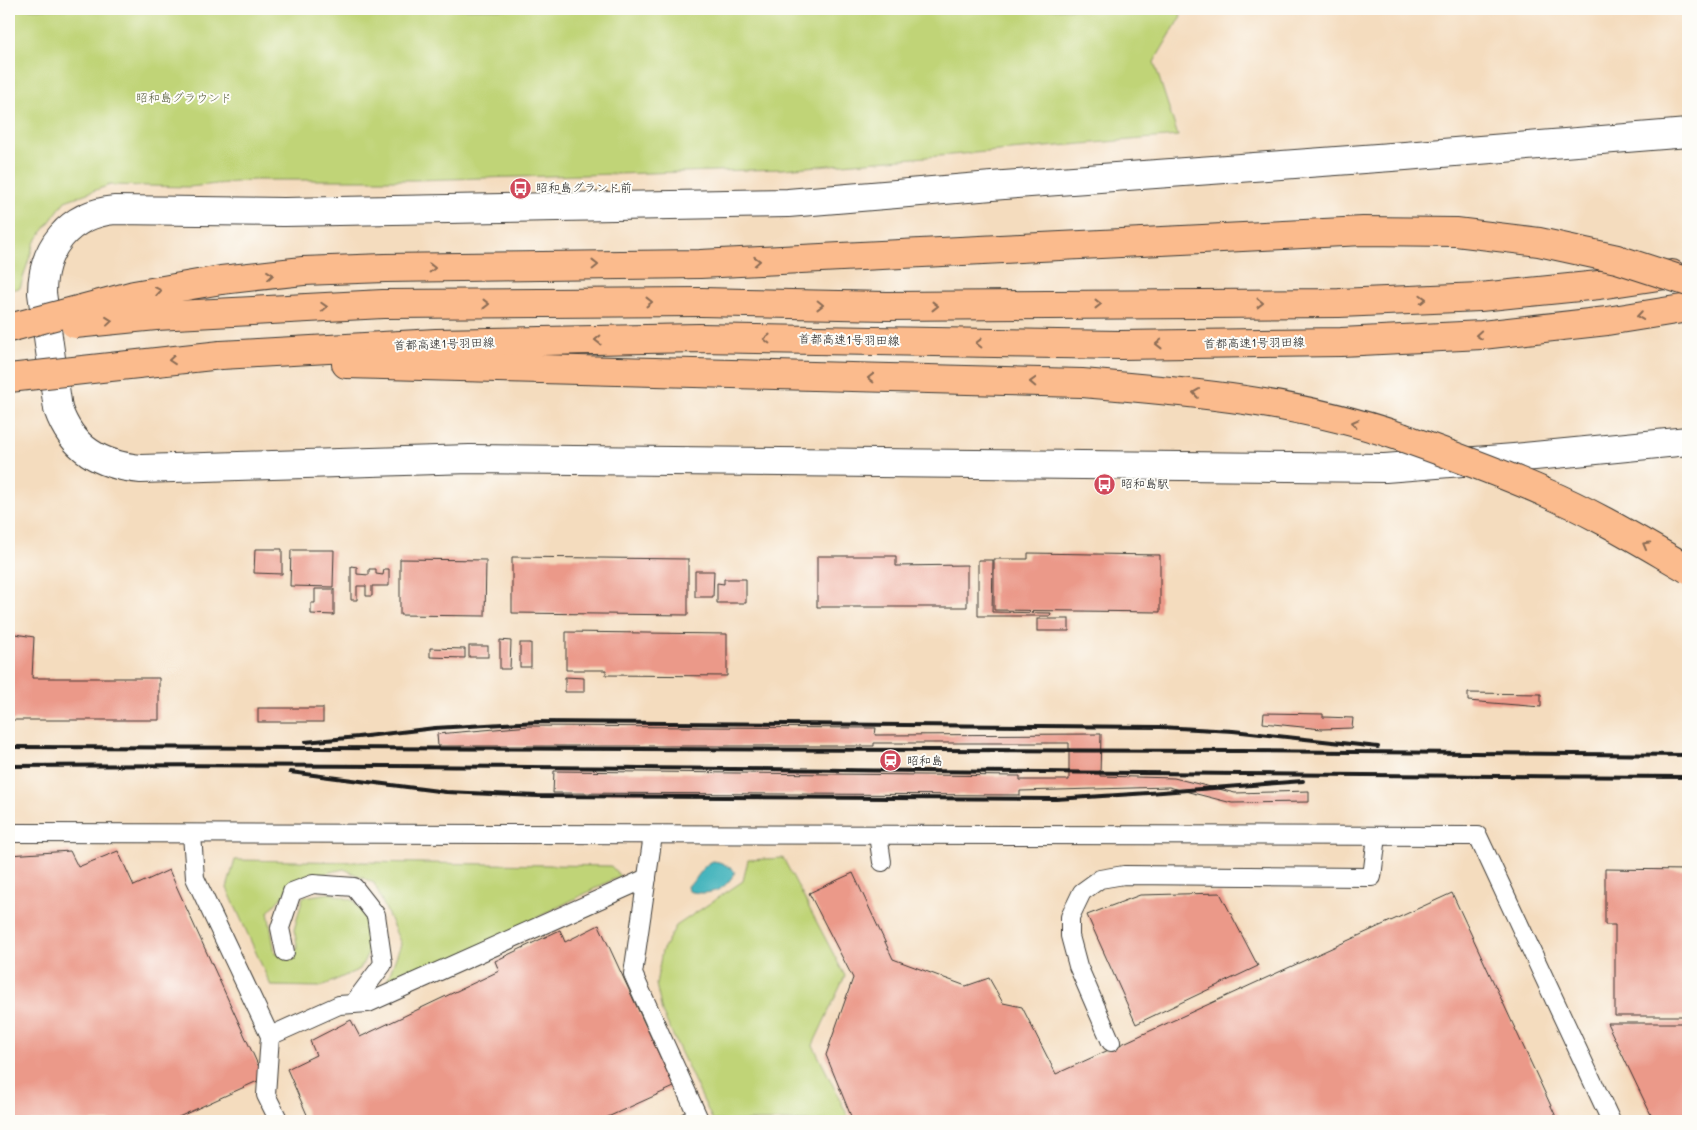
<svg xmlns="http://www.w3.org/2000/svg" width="1697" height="1130" font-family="Mali,'Klee One',sans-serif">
<rect width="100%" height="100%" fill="#fdfcf7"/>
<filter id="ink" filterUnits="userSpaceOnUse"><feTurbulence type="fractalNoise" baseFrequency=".02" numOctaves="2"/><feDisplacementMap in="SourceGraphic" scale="10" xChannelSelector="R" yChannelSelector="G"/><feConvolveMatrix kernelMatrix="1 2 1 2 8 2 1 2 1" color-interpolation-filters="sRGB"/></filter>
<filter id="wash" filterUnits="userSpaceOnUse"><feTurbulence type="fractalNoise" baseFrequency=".0096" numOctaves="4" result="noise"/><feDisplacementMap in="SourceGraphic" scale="20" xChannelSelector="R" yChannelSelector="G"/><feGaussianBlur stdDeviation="1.12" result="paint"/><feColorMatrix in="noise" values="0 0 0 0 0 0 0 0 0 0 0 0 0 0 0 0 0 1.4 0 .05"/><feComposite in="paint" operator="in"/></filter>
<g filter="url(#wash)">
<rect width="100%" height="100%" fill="#f4dcbe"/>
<g fill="#c0d477" stroke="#6e784a">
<path d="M9,9H1178L1181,16L1154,62L1178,136L782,169L415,180H254L189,187L110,185L65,201L34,243L20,288L9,290Z"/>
<path d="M783,858L845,976L813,1045L849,1118L841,1121H713L662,1012L656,984L662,951L676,926L743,881L748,860Z"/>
<path d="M235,860L611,866L620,876L411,981L386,984L401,944L374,883L344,869L297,880L268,912L275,953L298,949L294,930L303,897L330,893L354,901L377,934L360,969L320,987L271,986L227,888Z"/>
</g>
<path fill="#46b5bd" stroke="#31686c" d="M713,861C723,862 728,866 735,872C725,892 708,896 688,891L687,886C691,883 695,881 697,877C703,869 704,865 713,861Z"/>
<g id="blocks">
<g fill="#eb9989">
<path d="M255,549H282V574L254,573Z"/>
<path d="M291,550H334L333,587L290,586Z"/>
<path d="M1028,553L1160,555V612L994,610V559H1028Z"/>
<path d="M817,556H896V566L967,565V607H817Z"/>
<path d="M512,557L688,559V615L512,613Z"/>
<path d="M400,559L486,560L485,616L400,615Z"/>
<path d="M978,560H993L992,612L1051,613L1050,616H978Z"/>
<path d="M351,566L357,567V574L369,575V569H376V574L383,575L384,569H389V586H372V596H366V586H357V600H351Z"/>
<path d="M695,571H714L713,597H695Z"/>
<path d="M724,579H746V603H717V583L724,584Z"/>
<path d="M315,589H334V615L311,614V603H315Z"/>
<rect x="1037" y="619" width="32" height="12"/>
<path d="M566,632L727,634V676L606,675V670H566Z"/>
<path d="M9,633L34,637L32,678H159V720H9Z"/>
<path d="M500,640L511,641L510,669H500Z"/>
<rect x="520" y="643" width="11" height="24"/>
<rect x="469" y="646" width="19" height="11"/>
<path d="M430,648L465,649V658L430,657Z"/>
<path d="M565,677L584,678V692H565Z"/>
<path d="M1468,693L1541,694V707L1468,701Z"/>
<rect x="258" y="708" width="65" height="14"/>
<path d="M1264,713L1323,714V717L1353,718L1352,728L1322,729L1263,723Z"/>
<path d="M530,726L876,728L875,735L1101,734L1100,776L1174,778L1235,793L1309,791V802L1232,803L1169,787L1020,791V795L553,793L554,771L1020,776V780H1069V743H874V746H438L437,734Z"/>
<path d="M70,851L78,867L118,851L134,886L169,870L264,1078L170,1121H9V855Z"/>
<path d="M1605,869L1688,870V1016H1615V925H1605Z"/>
<path d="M853,873L893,959L966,986L989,978L1003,1003L1022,1007L1056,1074L1452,893L1558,1121H853L826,1055L853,978L809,893Z"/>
<path d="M1220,893L1258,966L1136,1024L1087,915L1140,895Z"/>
<path d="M599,925L674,1087L599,1121H299L308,1117L287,1069L316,1055L310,1041L351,1020L360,1037L499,971L495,961L560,930L565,942Z"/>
<path d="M1607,1023H1688V1121H1654Z"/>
</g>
</g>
</g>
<g filter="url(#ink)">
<use href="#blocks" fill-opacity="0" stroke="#3c3934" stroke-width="1"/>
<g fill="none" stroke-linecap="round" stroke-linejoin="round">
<defs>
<g id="service">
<path d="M9,833L1478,836L1611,1121"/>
<path d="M192,834L195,878L270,1036L266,1095L279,1121"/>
<path d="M653,835L633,974L698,1117L688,1121"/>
<path d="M878,835L882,862"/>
<path d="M285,952L280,928L292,892L313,884L354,887L376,915L383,964L353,1004"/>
<path d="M270,1036L339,1005L368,1003L647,878"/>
<path d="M1111,1042L1078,966L1070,936V917L1082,892L1100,879L1124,875L1372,877L1377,836"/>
</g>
<path id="tertiary" d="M1688,133L1405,156L1004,185L788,203L284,212L115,210C69,214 42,248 42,293L58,409C72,449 100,465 141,469L470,459L1385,468L1514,458L1688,441"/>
<g id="motorway">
<path d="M701,302L887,306L1339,303L1480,297L1599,285L1672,274"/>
<path d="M221,355L436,343L699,338L1120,345L1341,342L1482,335L1607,321L1688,308"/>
<path d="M346,364L1082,383C1192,392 1297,401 1401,437"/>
</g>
</defs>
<use href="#service" stroke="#3c3934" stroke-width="20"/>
<use href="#tertiary" stroke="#3c3934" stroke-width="30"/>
<use href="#motorway" stroke="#3c3934" stroke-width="30"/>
<use href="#service" stroke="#fff" stroke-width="18"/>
<use href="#tertiary" stroke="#fff" stroke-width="28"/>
<use href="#motorway" stroke="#fbbb8d" stroke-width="28"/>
<g stroke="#1c1c1c" stroke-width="4">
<path d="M305,742L358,737L435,728L538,722L1160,727L1233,731L1378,747"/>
<path d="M9,747L1240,751L1688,755"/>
<path d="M9,766C420,763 830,771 1241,774C1390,776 1539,776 1688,777"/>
<path d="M290,772L446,792L538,796L1056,799L1149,793L1303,781"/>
</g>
<defs>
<g id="motorway-bridge">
<path d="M75,324L156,316L383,304L701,302"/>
<path d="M9,328L134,295L221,280L303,271L385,268L700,264L1363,231L1456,232L1539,242L1617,259L1688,282"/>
<path d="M9,378L221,355"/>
<path d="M1401,437C1449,454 1497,471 1544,492C1594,513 1641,542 1688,569"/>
</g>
</defs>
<use href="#motorway-bridge" stroke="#3c3934" stroke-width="30" stroke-linecap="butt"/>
<use href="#motorway-bridge" stroke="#fbbb8d" stroke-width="28"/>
</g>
<defs><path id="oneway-chevron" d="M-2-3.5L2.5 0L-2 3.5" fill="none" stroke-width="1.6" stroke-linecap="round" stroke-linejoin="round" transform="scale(1.25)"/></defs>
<g stroke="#8c6c54">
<use href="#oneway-chevron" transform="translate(757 261) rotate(-3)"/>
<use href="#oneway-chevron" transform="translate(595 265) rotate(-1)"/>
<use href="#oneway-chevron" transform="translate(432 268) rotate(-1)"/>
<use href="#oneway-chevron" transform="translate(270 275) rotate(-6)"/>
<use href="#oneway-chevron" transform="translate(158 291) rotate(-10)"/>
<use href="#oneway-chevron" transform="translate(1423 299) rotate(-2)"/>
<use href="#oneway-chevron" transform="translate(649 302)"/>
<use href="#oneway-chevron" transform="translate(1260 303)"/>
<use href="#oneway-chevron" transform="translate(486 304)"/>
<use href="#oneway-chevron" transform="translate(1098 304)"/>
<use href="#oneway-chevron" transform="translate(820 305) rotate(1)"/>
<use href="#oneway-chevron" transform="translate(935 306)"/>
<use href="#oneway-chevron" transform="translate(324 307) rotate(-3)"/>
<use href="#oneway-chevron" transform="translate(1640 316) rotate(171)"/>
<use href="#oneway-chevron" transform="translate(109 321) rotate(-6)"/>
<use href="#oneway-chevron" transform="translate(1479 335) rotate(176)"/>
<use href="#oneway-chevron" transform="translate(767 339) rotate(-179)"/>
<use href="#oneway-chevron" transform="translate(598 340) rotate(179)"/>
<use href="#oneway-chevron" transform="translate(979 343) rotate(-179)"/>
<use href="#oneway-chevron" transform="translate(1159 344) rotate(179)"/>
<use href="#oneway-chevron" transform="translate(172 360) rotate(175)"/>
<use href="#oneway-chevron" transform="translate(871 378) rotate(-179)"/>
<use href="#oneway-chevron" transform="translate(1033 382) rotate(-178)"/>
<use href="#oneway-chevron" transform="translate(1196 393) rotate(-172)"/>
<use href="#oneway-chevron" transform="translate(1355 423) rotate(-166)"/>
<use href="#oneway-chevron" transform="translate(1646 545) rotate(-151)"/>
</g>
</g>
<defs>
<symbol id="bus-disc" viewBox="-11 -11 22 22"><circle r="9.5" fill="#d1495b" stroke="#fdfcf7"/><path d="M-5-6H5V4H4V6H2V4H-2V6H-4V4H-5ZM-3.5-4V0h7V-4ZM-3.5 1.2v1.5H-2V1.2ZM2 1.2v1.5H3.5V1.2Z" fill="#fff"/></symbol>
<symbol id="station-disc" viewBox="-11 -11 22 22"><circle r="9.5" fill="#d1495b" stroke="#fdfcf7"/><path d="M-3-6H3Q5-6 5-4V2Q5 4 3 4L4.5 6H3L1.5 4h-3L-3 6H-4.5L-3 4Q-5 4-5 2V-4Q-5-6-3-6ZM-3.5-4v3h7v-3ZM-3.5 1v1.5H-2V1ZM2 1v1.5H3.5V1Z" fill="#fff"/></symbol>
</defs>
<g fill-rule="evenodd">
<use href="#bus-disc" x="508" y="176" width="25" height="25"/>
<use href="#bus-disc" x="1092" y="472" width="25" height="25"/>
<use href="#station-disc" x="878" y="748" width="25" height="25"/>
</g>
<g text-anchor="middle" stroke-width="4" stroke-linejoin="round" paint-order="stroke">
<g font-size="12" fill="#555c3c" stroke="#fdfcf7">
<text x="184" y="102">昭和島グラウンド</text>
</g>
<g font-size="12" fill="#1c1c1c" stroke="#fdfcf7" text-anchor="start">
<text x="536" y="192">昭和島グランド前</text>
<text x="1121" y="488">昭和島駅</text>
<text x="907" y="765">昭和島</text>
</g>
<g font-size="12" fill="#1c1c1c" stroke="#fdfcf7">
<text transform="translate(849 340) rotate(1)" y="4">首都高速1号羽田線</text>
<text transform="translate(1254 343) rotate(-1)" y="4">首都高速1号羽田線</text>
<text transform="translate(444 344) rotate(-2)" y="4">首都高速1号羽田線</text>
</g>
</g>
<rect width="1697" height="1130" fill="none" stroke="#fdfcf7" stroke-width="30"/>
</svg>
